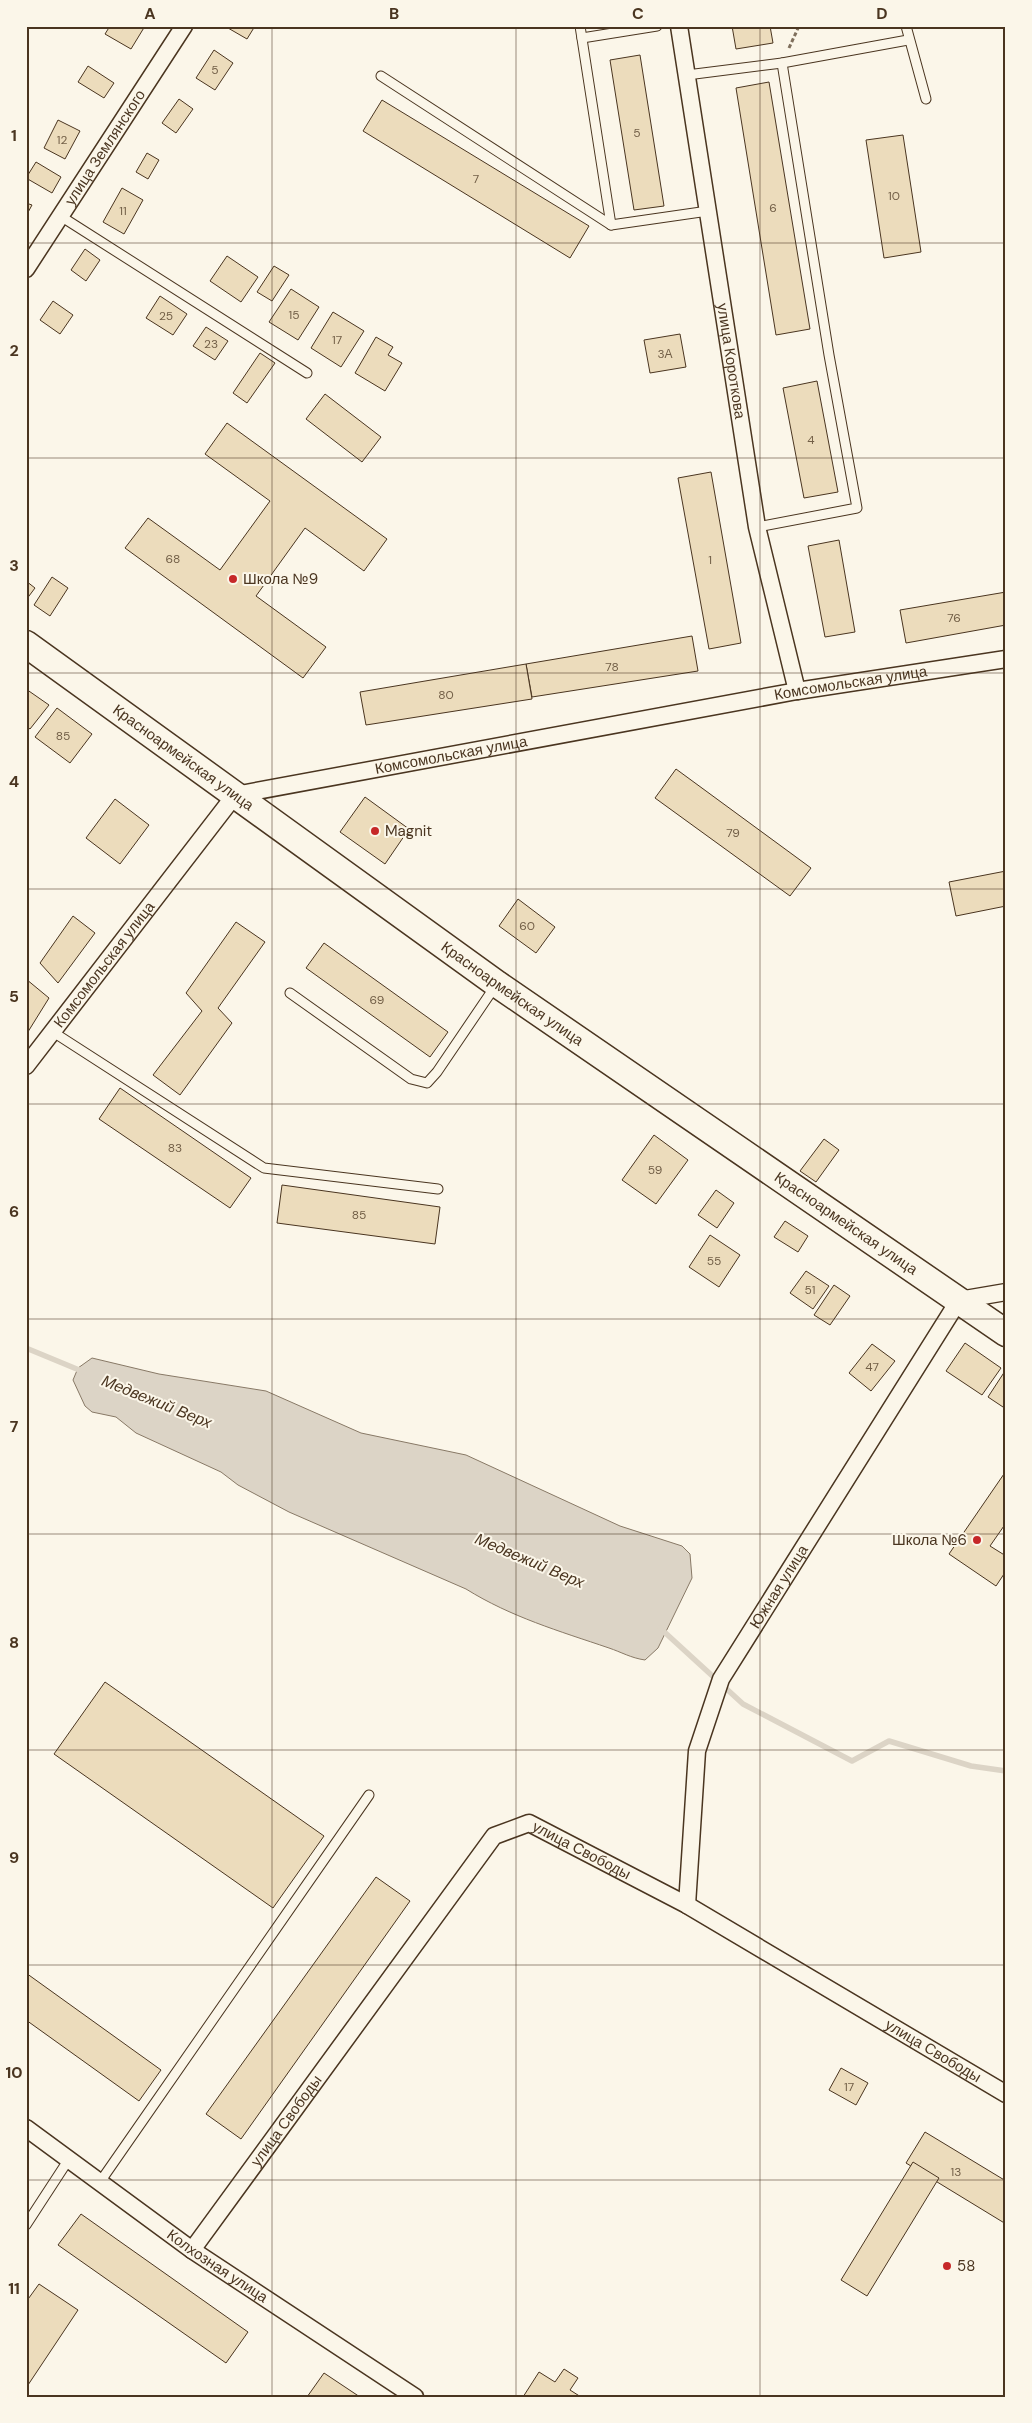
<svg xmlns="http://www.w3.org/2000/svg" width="1032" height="2423" font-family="'DM Sans',sans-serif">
<rect width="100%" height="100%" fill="#fbf6e9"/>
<path fill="#dcd4c6" stroke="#887966" d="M92,1358L159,1374L266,1391L361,1433L466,1455L620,1526L682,1546L690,1554L692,1578L658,1648L645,1660C631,1658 621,1652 609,1648C559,1631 511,1617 466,1589L289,1512L238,1485L221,1472L136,1433L116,1417L92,1412L85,1406L73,1380L78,1368Z"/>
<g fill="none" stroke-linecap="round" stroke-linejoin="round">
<g stroke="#dcd4c6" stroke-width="5.5">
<path d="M26,1348L84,1372"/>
<path d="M660,1628L743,1704L852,1761L889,1741L971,1766L1006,1771"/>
</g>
</g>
<g fill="#ecdcbc" stroke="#4a3520">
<path d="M110,26H145L131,49L105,34Z"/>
<path d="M229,26H255L247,39L228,28Z"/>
<path d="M732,26H770L773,43L736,49Z"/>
<path d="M214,50L233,63L215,90L196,78Z"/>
<path d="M640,55L664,206L634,210L610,60Z"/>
<path d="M88,66L114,83L104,98L78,82Z"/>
<path d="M769,82L810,329L776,335L736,88Z"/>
<path d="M179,99L193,109L176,133L162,123Z"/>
<path d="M382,100L589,226L570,258L363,131Z"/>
<path d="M58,120L80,131L65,159L44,148Z"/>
<path d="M903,135L921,252L884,258L866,140Z"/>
<path d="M147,153L159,160L148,179L136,172Z"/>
<path d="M36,162L61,177L52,193L26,178Z"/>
<path d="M122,188L143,200L124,234L103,222Z"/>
<path d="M26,203L32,205L26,216Z"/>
<path d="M85,249L100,260L86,281L71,270Z"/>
<path d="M227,256L258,277L241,302L210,281Z"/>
<path d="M274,266L289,275L272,301L257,292Z"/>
<path d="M291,289L319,307L298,340L269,322Z"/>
<path d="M160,296L187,314L173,335L146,318Z"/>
<path d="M53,301L73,315L60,334L40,320Z"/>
<path d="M333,312L364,331L341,367L311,348Z"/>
<path d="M206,327L228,341L215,360L193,346Z"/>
<path d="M680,334L686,367L650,373L644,340Z"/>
<path d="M376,337L393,347L388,355L402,363L385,391L355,373Z"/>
<path d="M260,353L275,363L247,403L233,393Z"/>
<path d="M817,381L838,492L804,498L783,388Z"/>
<path d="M325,394L381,437L362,462L306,419Z"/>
<path d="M227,423L387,539L364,571L305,528L256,596L326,647L303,678L125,548L148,518L220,570L270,501L205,454Z"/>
<path d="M711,472L741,643L709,649L678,478Z"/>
<path d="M839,540L855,632L825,637L808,546Z"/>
<path d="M52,577L68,588L50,616L34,605Z"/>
<path d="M26,581L35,588L26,600Z"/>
<path d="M1006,592V625L906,643L900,610Z"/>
<path d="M692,636L698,671L532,697L526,664Z"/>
<path d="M526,664L532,699L366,725L360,692Z"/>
<path d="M26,689L49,705L30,729L26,726Z"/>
<path d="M57,708L92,734L70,763L35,737Z"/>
<path d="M676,769L811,868L790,896L655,798Z"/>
<path d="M365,797L409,829L385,864L340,832Z"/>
<path d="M115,799L149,825L120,864L86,838Z"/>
<path d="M1006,871V906L956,916L949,882Z"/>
<path d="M518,899L555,927L536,953L499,926Z"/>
<path d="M73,916L95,933L58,983L40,963Z"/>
<path d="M236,922L265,942L218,1008L232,1023L180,1095L153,1075L202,1011L186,993Z"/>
<path d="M324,943L448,1032L430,1057L306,968Z"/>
<path d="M26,979L49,998L26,1035Z"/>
<path d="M120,1088L251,1178L230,1208L99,1119Z"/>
<path d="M654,1135L688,1160L656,1204L622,1180Z"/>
<path d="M824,1139L839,1150L816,1182L800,1171Z"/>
<path d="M282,1185L440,1207L435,1244L277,1223Z"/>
<path d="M716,1190L734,1203L717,1228L698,1215Z"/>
<path d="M785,1221L808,1236L798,1252L774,1237Z"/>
<path d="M710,1235L740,1255L719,1287L689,1267Z"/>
<path d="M806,1271L829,1286L813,1309L790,1293Z"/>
<path d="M834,1285L850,1296L830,1325L814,1315Z"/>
<path d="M965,1343L1001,1368L982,1395L946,1371Z"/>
<path d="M872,1344L895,1361L871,1391L849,1373Z"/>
<path d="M1005,1371L1006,1372V1409L988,1397Z"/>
<path d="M1006,1471V1523L990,1546L1006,1556V1571L996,1586L949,1554Z"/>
<path d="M105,1682L324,1836L273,1908L54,1754Z"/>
<path d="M376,1877L410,1901L241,2139L206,2114Z"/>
<path d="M26,1973L161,2070L139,2101L26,2020Z"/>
<path d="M841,2068L868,2083L856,2105L829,2090Z"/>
<path d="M925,2132L1006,2181V2224L906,2163Z"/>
<path d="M913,2162L939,2178L867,2296L841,2280Z"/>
<path d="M81,2214L248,2332L226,2363L58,2245Z"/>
<path d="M39,2284L78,2310L26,2388V2302Z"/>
<path d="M564,2369L578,2378L570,2390L581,2397H523L539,2372L555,2382Z"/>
<path d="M324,2373L360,2397H307Z"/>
</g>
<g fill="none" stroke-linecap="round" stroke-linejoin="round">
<defs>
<g id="service">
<path d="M580,26L611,225L708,211"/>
<path d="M906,26L926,99"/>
<path d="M582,38L657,26"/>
<path d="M687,75L782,63L908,40"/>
<path d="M381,76L611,225"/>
<path d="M62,217L307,373"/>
<path d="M757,527L857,508L829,355L782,63"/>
<path d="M290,993L411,1079L427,1083L437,1072L496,985"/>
<path d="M53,1032L264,1168L438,1189"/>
<path d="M100,2182L369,1795"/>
<path d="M26,2225L69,2159"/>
</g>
<g id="minor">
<path id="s1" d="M679,26L757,527L797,691"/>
<path id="s2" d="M26,269L184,26"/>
<path id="s3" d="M26,1066L235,795L797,691L1006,659"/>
<path id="s4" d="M687,1905L697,1751L721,1679L959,1300L1006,1292"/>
<path id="s5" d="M26,2128L192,2250L415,2397"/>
<path id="s6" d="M192,2250L494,1836L529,1823L687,1905L1006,2094"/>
</g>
<g id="primary">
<path id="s7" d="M26,644L497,984L1006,1333"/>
</g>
</defs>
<use href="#service" stroke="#4a3520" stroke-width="11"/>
<use href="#minor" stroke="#4a3520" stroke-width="19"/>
<use href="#primary" stroke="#4a3520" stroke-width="29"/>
<path stroke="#7f6f5c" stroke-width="3" stroke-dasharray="4 2.5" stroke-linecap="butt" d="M789,48L799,26"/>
<use href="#service" stroke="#fbf6e9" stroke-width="9"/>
<use href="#minor" stroke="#fbf6e9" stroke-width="16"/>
<use href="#primary" stroke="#fbf6e9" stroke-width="26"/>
</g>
<path fill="none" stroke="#4a3520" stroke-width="1" stroke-opacity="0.55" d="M272,26V2397M516,26V2397M760,26V2397M26,243H1006M26,458H1006M26,673H1006M26,889H1006M26,1104H1006M26,1319H1006M26,1534H1006M26,1750H1006M26,1965H1006M26,2180H1006"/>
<g fill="#c62828" stroke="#fbf6e9" stroke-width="2">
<circle cx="233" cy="579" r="5"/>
<circle cx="375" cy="831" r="5"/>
<circle cx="977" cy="1540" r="5"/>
<circle cx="947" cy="2266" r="5"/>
</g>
<g text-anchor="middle" stroke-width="4" stroke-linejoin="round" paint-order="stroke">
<g font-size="12" fill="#725f47">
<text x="215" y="74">5</text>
<text x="637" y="137">5</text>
<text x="62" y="144">12</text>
<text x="476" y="183">7</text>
<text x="894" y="200">10</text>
<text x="773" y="212">6</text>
<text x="123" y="215">11</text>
<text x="294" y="319">15</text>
<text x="166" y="320">25</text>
<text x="337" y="344">17</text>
<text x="211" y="348">23</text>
<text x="665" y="358">3А</text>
<text x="811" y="444">4</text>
<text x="173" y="563">68</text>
<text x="710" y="564">1</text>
<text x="954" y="622">76</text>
<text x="612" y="671">78</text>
<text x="446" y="699">80</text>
<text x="63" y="740">85</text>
<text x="733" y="837">79</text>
<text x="527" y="930">60</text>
<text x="377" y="1004">69</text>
<text x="175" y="1152">83</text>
<text x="655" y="1174">59</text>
<text x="359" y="1219">85</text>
<text x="714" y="1265">55</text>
<text x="810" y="1294">51</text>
<text x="872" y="1371">47</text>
<text x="849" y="2091">17</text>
<text x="956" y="2176">13</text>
</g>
<g font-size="15" fill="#4a3520" stroke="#fbf6e9">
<text dy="5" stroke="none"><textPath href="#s2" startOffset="145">улица Землянского</textPath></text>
<text dy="5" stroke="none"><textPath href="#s1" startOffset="339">улица Короткова</textPath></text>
<text dy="5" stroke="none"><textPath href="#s3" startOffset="968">Комсомольская улица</textPath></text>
<text dy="5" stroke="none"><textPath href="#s3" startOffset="562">Комсомольская улица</textPath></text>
<text dy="5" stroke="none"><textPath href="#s7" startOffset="194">Красноармейская улица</textPath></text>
<text dy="5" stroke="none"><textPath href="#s3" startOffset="128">Комсомольская улица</textPath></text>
<text dy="5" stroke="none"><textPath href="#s7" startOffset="599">Красноармейская улица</textPath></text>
<text dy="5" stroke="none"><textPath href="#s7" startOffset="1004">Красноармейская улица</textPath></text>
<text dy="5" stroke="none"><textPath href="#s4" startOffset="339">Южная улица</textPath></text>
<text dy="5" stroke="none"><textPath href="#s6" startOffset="609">улица Свободы</textPath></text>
<text dy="5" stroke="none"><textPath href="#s6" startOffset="1014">улица Свободы</textPath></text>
<text dy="5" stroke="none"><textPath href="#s6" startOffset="160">улица Свободы</textPath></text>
<text dy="5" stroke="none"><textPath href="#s5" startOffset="236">Колхозная улица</textPath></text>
</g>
<g font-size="15" fill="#4a3520" stroke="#fbf6e9" text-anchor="start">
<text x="243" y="584">Школа №9</text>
<text x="385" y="836">Magnit</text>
<text x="967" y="1545" text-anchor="end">Школа №6</text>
<text x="957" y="2271">58</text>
</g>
<g font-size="16" font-style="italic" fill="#4a3520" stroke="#fbf6e9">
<text transform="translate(157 1401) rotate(22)" y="6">Медвежий Верх</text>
<text transform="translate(530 1560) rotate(23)" y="6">Медвежий Верх</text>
</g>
</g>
<rect width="1032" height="2423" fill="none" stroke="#fbf6e9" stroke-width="55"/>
<rect x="28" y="28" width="976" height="2368" fill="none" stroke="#4a3520" stroke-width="2"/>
<g font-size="16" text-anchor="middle" font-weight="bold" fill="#4a3520">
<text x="150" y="19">A</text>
<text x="394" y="19">B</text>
<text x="638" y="19">C</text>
<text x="882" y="19">D</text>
<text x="14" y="141">1</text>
<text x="14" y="356">2</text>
<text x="14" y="571">3</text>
<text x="14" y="787">4</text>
<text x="14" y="1002">5</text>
<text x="14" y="1217">6</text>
<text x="14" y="1432">7</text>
<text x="14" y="1648">8</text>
<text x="14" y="1863">9</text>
<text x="14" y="2078">10</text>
<text x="14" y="2294">11</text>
</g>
</svg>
